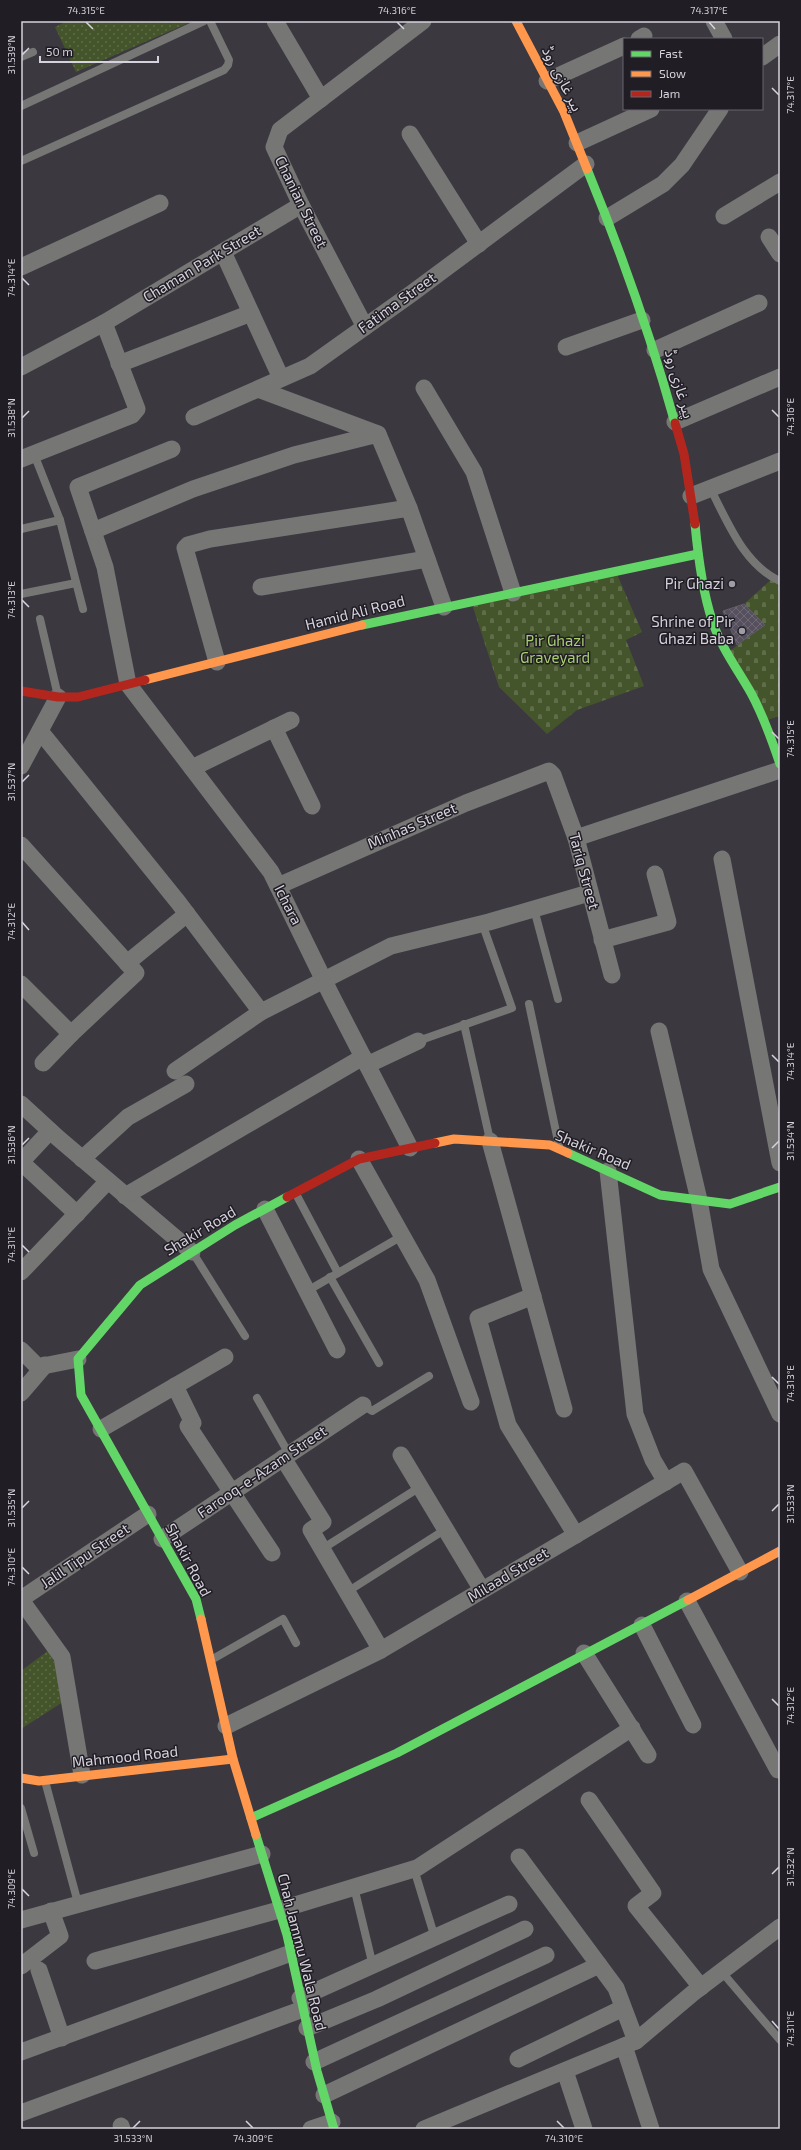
<svg xmlns="http://www.w3.org/2000/svg" width="801" height="2150" font-family="'Exo 2','Noto Sans Arabic',sans-serif">
<defs>
<pattern id="grass-dots" width="8" height="8" patternUnits="userSpaceOnUse"><rect width="8" height="8" fill="#45552b"/><path d="M2 2h.1M6 6h.1" fill="none" stroke="#5f6d49" stroke-width="1.8" stroke-linecap="round"/></pattern>
<pattern id="cemetery-stones" width="16" height="16" patternUnits="userSpaceOnUse"><rect width="16" height="16" fill="#45552b"/><path d="M2 7V4a2 2 0 0 1 4 0v3zM10 15v-3a2 2 0 0 1 4 0v3z" fill="#5f6d49"/></pattern>
<pattern id="building-cross-hatch" width="8" height="8" patternUnits="userSpaceOnUse"><rect width="8" height="8" fill="#56505e"/><path d="M0 0l8 8M0 8l8-8" fill="none" stroke="#6e6875"/></pattern>
</defs>
<rect width="100%" height="100%" fill="#3b3840"/>
<g fill="url(#grass-dots)">
<path d="M67,21H193L76,72L55,27Z"/>
<path d="M49,1650L69,1698L21,1729V1671Z"/>
</g>
<g fill="url(#cemetery-stones)">
<path d="M616,572L642,632L626,640L644,686L577,710L547,734L499,687L471,601Z"/>
<path d="M773,578L780,581V716L764,721L727,653L765,625L744,604Z"/>
</g>
<path fill="url(#building-cross-hatch)" stroke="#5f5c64" d="M744,604L765,625L737,645L723,611Z"/>
<g fill="none" stroke-linecap="round" stroke-linejoin="round">
<g stroke="#767675" stroke-width="8">
<path d="M21,57L33,52"/>
<path d="M21,106L204,21"/>
<path d="M21,161L224,70L228,65L229,60L210,21"/>
<path d="M34,454L60,520L83,609"/>
<path d="M710,488C728,522 743,564 780,581"/>
<path d="M21,529L60,520"/>
<path d="M21,594L76,583"/>
<path d="M40,619L58,696"/>
<path d="M534,909L558,999"/>
<path d="M529,1004L559,1146"/>
<path d="M464,1024L490,1140"/>
<path d="M418,1041L512,1008L482,923"/>
<path d="M296,1194L338,1273"/>
<path d="M193,1253L245,1336"/>
<path d="M330,1277L379,1363"/>
<path d="M307,1291L402,1236"/>
<path d="M257,1398L289,1454"/>
<path d="M363,1405L372,1411L429,1376"/>
<path d="M322,1549L420,1487"/>
<path d="M347,1592L446,1529"/>
<path d="M211,1660L283,1619L296,1643"/>
<path d="M45,1781L78,1903"/>
<path d="M21,1808L34,1853"/>
<path d="M414,1869L435,1938"/>
<path d="M354,1887L373,1966"/>
<path d="M721,1971L780,2040"/>
</g>
<g stroke="#767675" stroke-width="17">
<path d="M275,21L321,99"/>
<path d="M714,21L724,39"/>
<path d="M639,39L644,36"/>
<path d="M762,57L780,44"/>
<path d="M547,81L624,46"/>
<path d="M410,134L479,244"/>
<path d="M577,143L651,109"/>
<path d="M724,216L780,182"/>
<path d="M607,218L663,184L682,165L720,109"/>
<path d="M769,237L780,254"/>
<path d="M223,252L281,378"/>
<path d="M21,267L160,203"/>
<path d="M365,327L301,205L274,147L280,130L423,21"/>
<path d="M566,347L642,320"/>
<path d="M655,350L759,303"/>
<path d="M119,364L251,313"/>
<path d="M21,367L104,323L301,205"/>
<path d="M424,388L474,472L513,593"/>
<path d="M258,389L378,434"/>
<path d="M194,417L310,366L411,294L586,164"/>
<path d="M675,422L780,377"/>
<path d="M172,449L78,487L105,567L128,684L271,872L331,995L410,1148"/>
<path d="M21,459L132,415L137,409L104,323"/>
<path d="M691,496L780,461"/>
<path d="M93,531L193,489L294,455L378,434L409,508"/>
<path d="M261,587L427,559"/>
<path d="M217,662L185,548L188,545L210,539L409,508L444,607"/>
<path d="M274,728L312,806"/>
<path d="M40,731L178,902L261,1012"/>
<path d="M21,766L58,697"/>
<path d="M192,768L291,720"/>
<path d="M576,838L780,770"/>
<path d="M21,845L136,973L71,1034"/>
<path d="M722,859L780,1163"/>
<path d="M278,886L466,803L549,771L553,775L576,838L612,975"/>
<path d="M602,940L668,922L655,874"/>
<path d="M127,963L187,914"/>
<path d="M21,984L71,1034L43,1063"/>
<path d="M659,1031L699,1200L711,1269L780,1414"/>
<path d="M367,1065L418,1041"/>
<path d="M175,1071L261,1012L391,946L489,922L589,893"/>
<path d="M21,1104L58,1138L192,1252"/>
<path d="M50,1131L21,1162L77,1214"/>
<path d="M490,1141L564,1409"/>
<path d="M82,1159L128,1117L186,1084"/>
<path d="M359,1159L427,1280L471,1402"/>
<path d="M608,1171L635,1414L653,1460L666,1482"/>
<path d="M125,1196L363,1057"/>
<path d="M265,1209L337,1350"/>
<path d="M21,1272L108,1181"/>
<path d="M533,1296L478,1318L508,1425L576,1535"/>
<path d="M21,1350L38,1367L78,1359"/>
<path d="M175,1386L193,1423L188,1426L272,1553"/>
<path d="M21,1393L45,1365"/>
<path d="M101,1429L225,1357"/>
<path d="M401,1455L482,1590"/>
<path d="M283,1458L323,1522L311,1530L381,1650"/>
<path d="M162,1539L363,1405"/>
<path d="M21,1599L148,1514"/>
<path d="M21,1600L62,1657L82,1775"/>
<path d="M687,1601L778,1770L780,1769"/>
<path d="M642,1625L693,1725"/>
<path d="M584,1653L648,1755"/>
<path d="M226,1726L381,1650L684,1471L740,1572"/>
<path d="M589,1800L653,1893L636,1906L701,1987"/>
<path d="M519,1857L616,1988L636,2041"/>
<path d="M21,1920L262,1854"/>
<path d="M95,1961L279,1910L417,1868L632,1728"/>
<path d="M21,1966L60,1936L51,1911"/>
<path d="M39,1970L62,2038"/>
<path d="M300,1998L509,1904"/>
<path d="M307,2028L377,1999L525,1929"/>
<path d="M624,2046L651,2129"/>
<path d="M21,2052L291,1953"/>
<path d="M518,2059L623,2008"/>
<path d="M314,2062L546,1955"/>
<path d="M565,2071L584,2129"/>
<path d="M324,2095L599,1965"/>
<path d="M21,2113L303,2009"/>
<path d="M121,2126L122,2129"/>
<path d="M311,2129L332,2122"/>
<path d="M424,2129L636,2041L693,1993L780,1927"/>
</g>
<g stroke="#63d668" stroke-width="9">
<path d="M587,169C621,252 651,337 675,423"/>
<path d="M695,524C698,556 702,590 712,620C720,646 738,670 751,693C763,715 772,740 780,764"/>
<path d="M362,625L698,554"/>
<path d="M568,1153L660,1195L730,1204L780,1187"/>
<path d="M201,1619L196,1599L81,1395L78,1359L140,1285L235,1225L287,1197"/>
<path d="M251,1818L397,1753L688,1600"/>
<path d="M256,1835L287,1935L317,2071L334,2129"/>
</g>
<g stroke="#ff974d" stroke-width="9">
<path d="M516,21L564,112L587,169"/>
<path d="M145,680L362,625"/>
<path d="M435,1143L454,1139L550,1145L568,1153"/>
<path d="M688,1600L780,1551"/>
<path d="M201,1619L233,1759L256,1835"/>
<path d="M21,1778L39,1781L233,1759"/>
</g>
<g stroke="#b3261e" stroke-width="9">
<path d="M675,423L684,454L695,524"/>
<path d="M21,691L58,697H78L145,680"/>
<path d="M287,1197L359,1159L435,1143"/>
</g>
</g>
<path fill="none" stroke="#d6d2dd" stroke-width="1.5" d="M86,22L93,29M397,22L404,29M709,22L715,29M22,55L29,48M772,88L779,95M22,278L29,285M772,410L779,417M22,418L29,411M22,600L29,607M772,732L779,739M22,782L29,775M22,922L29,930M772,1055L779,1062M22,1145L29,1138M772,1148L779,1141M22,1245L29,1252M772,1377L779,1384M22,1508L29,1501M772,1511L779,1504M22,1567L29,1574M772,1699L779,1706M772,1874L779,1867M22,1889L29,1896M772,2021L779,2029M246,2121L253,2128M557,2121L564,2128M133,2128L140,2121"/>
<g fill="#a09ca6" stroke="#201d24" stroke-width="1.5">
<circle cx="732" cy="584" r="4"/>
<circle cx="742" cy="631" r="4"/>
</g>
<g text-anchor="middle" stroke-width="3" stroke-linejoin="round" paint-order="stroke">
<g font-size="15" fill="#d6d2dd" stroke="#201d24">
<text transform="translate(562 79) rotate(63)" y="5">پیر غازی روڈ</text>
<text transform="translate(301 202) rotate(64)" y="5">Chanian Street</text>
<text transform="translate(202 264) rotate(-31)" y="5">Chaman Park Street</text>
<text transform="translate(397 303) rotate(-36)" y="5">Fatima Street</text>
<text transform="translate(679 384) rotate(74)" y="5">پیر غازی روڈ</text>
<text transform="translate(355 613) rotate(-14)" y="5">Hamid Ali Road</text>
<text transform="translate(412 826) rotate(-23)" y="5">Minhas Street</text>
<text transform="translate(584 871) rotate(75)" y="5">Tariq Street</text>
<text transform="translate(288 905) rotate(63)" y="5">Ichara</text>
<text transform="translate(593 1150) rotate(23)" y="5">Shakir Road</text>
<text transform="translate(200 1231) rotate(-31)" y="5">Shakir Road</text>
<text transform="translate(262 1472) rotate(-34)" y="5">Farooq-e-Azam Street</text>
<text transform="translate(85 1556) rotate(-34)" y="5">Jalil Tipu Street</text>
<text transform="translate(188 1560) rotate(62)" y="5">Shakir Road</text>
<text transform="translate(508 1575) rotate(-31)" y="5">Milaad Street</text>
<text transform="translate(125 1757) rotate(-6)" y="5">Mahmood Road</text>
<text transform="translate(302 1952) rotate(76)" y="5">Chah Jammu Wala Road</text>
</g>
<g font-size="15" fill="#d6d2dd" stroke="#201d24" text-anchor="end">
<text x="724" y="589">Pir Ghazi</text>
<text x="734" y="627">Shrine of Pir<tspan x="734" dy="17">Ghazi Baba</tspan></text>
</g>
<g font-size="15" fill="#aace73" stroke="#201d24">
<text x="555" y="646">Pir Ghazi<tspan x="555" dy="17">Graveyard</tspan></text>
</g>
</g>
<rect width="801" height="2150" fill="none" stroke="#201d24" stroke-width="44"/>
<rect x="623" y="38" width="140" height="72" fill="#201d24" stroke="#69656e"/>
<rect x="631" y="51" width="20" height="6" fill="#63d668" stroke="#69656e"/>
<text x="659" y="58" font-size="12" fill="#d6d2dd">Fast</text>
<rect x="631" y="71" width="20" height="6" fill="#ff974d" stroke="#69656e"/>
<text x="659" y="78" font-size="12" fill="#d6d2dd">Slow</text>
<rect x="631" y="91" width="20" height="6" fill="#b3261e" stroke="#69656e"/>
<text x="659" y="98" font-size="12" fill="#d6d2dd">Jam</text>
<path d="M40 56v6h118v-6" fill="none" stroke="#d6d2dd" stroke-width="2"/>
<text x="46" y="56" font-size="12" fill="#d6d2dd" stroke="#201d24" stroke-width="3" paint-order="stroke">50 m</text>
<rect x="22" y="22" width="757" height="2106" fill="none" stroke="#d6d2dd" stroke-width="1.5"/>
<g font-size="10" text-anchor="middle" fill="#d6d2dd">
<text x="86" y="14">74.315°E</text>
<text x="397" y="14">74.316°E</text>
<text x="709" y="14">74.317°E</text>
<text transform="translate(11 55) rotate(-90)" y="4">31.539°N</text>
<text transform="translate(790 95) rotate(-90)" y="4">74.317°E</text>
<text transform="translate(11 278) rotate(-90)" y="4">74.314°E</text>
<text transform="translate(790 417) rotate(-90)" y="4">74.316°E</text>
<text transform="translate(11 418) rotate(-90)" y="4">31.538°N</text>
<text transform="translate(11 600) rotate(-90)" y="4">74.313°E</text>
<text transform="translate(790 739) rotate(-90)" y="4">74.315°E</text>
<text transform="translate(11 782) rotate(-90)" y="4">31.537°N</text>
<text transform="translate(11 922) rotate(-90)" y="4">74.312°E</text>
<text transform="translate(790 1062) rotate(-90)" y="4">74.314°E</text>
<text transform="translate(790 1141) rotate(-90)" y="4">31.534°N</text>
<text transform="translate(11 1145) rotate(-90)" y="4">31.536°N</text>
<text transform="translate(11 1245) rotate(-90)" y="4">74.311°E</text>
<text transform="translate(790 1384) rotate(-90)" y="4">74.313°E</text>
<text transform="translate(790 1504) rotate(-90)" y="4">31.533°N</text>
<text transform="translate(11 1508) rotate(-90)" y="4">31.535°N</text>
<text transform="translate(11 1567) rotate(-90)" y="4">74.310°E</text>
<text transform="translate(790 1706) rotate(-90)" y="4">74.312°E</text>
<text transform="translate(790 1867) rotate(-90)" y="4">31.532°N</text>
<text transform="translate(11 1889) rotate(-90)" y="4">74.309°E</text>
<text transform="translate(790 2029) rotate(-90)" y="4">74.311°E</text>
<text x="133" y="2142">31.533°N</text>
<text x="253" y="2142">74.309°E</text>
<text x="564" y="2142">74.310°E</text>
</g>
</svg>
